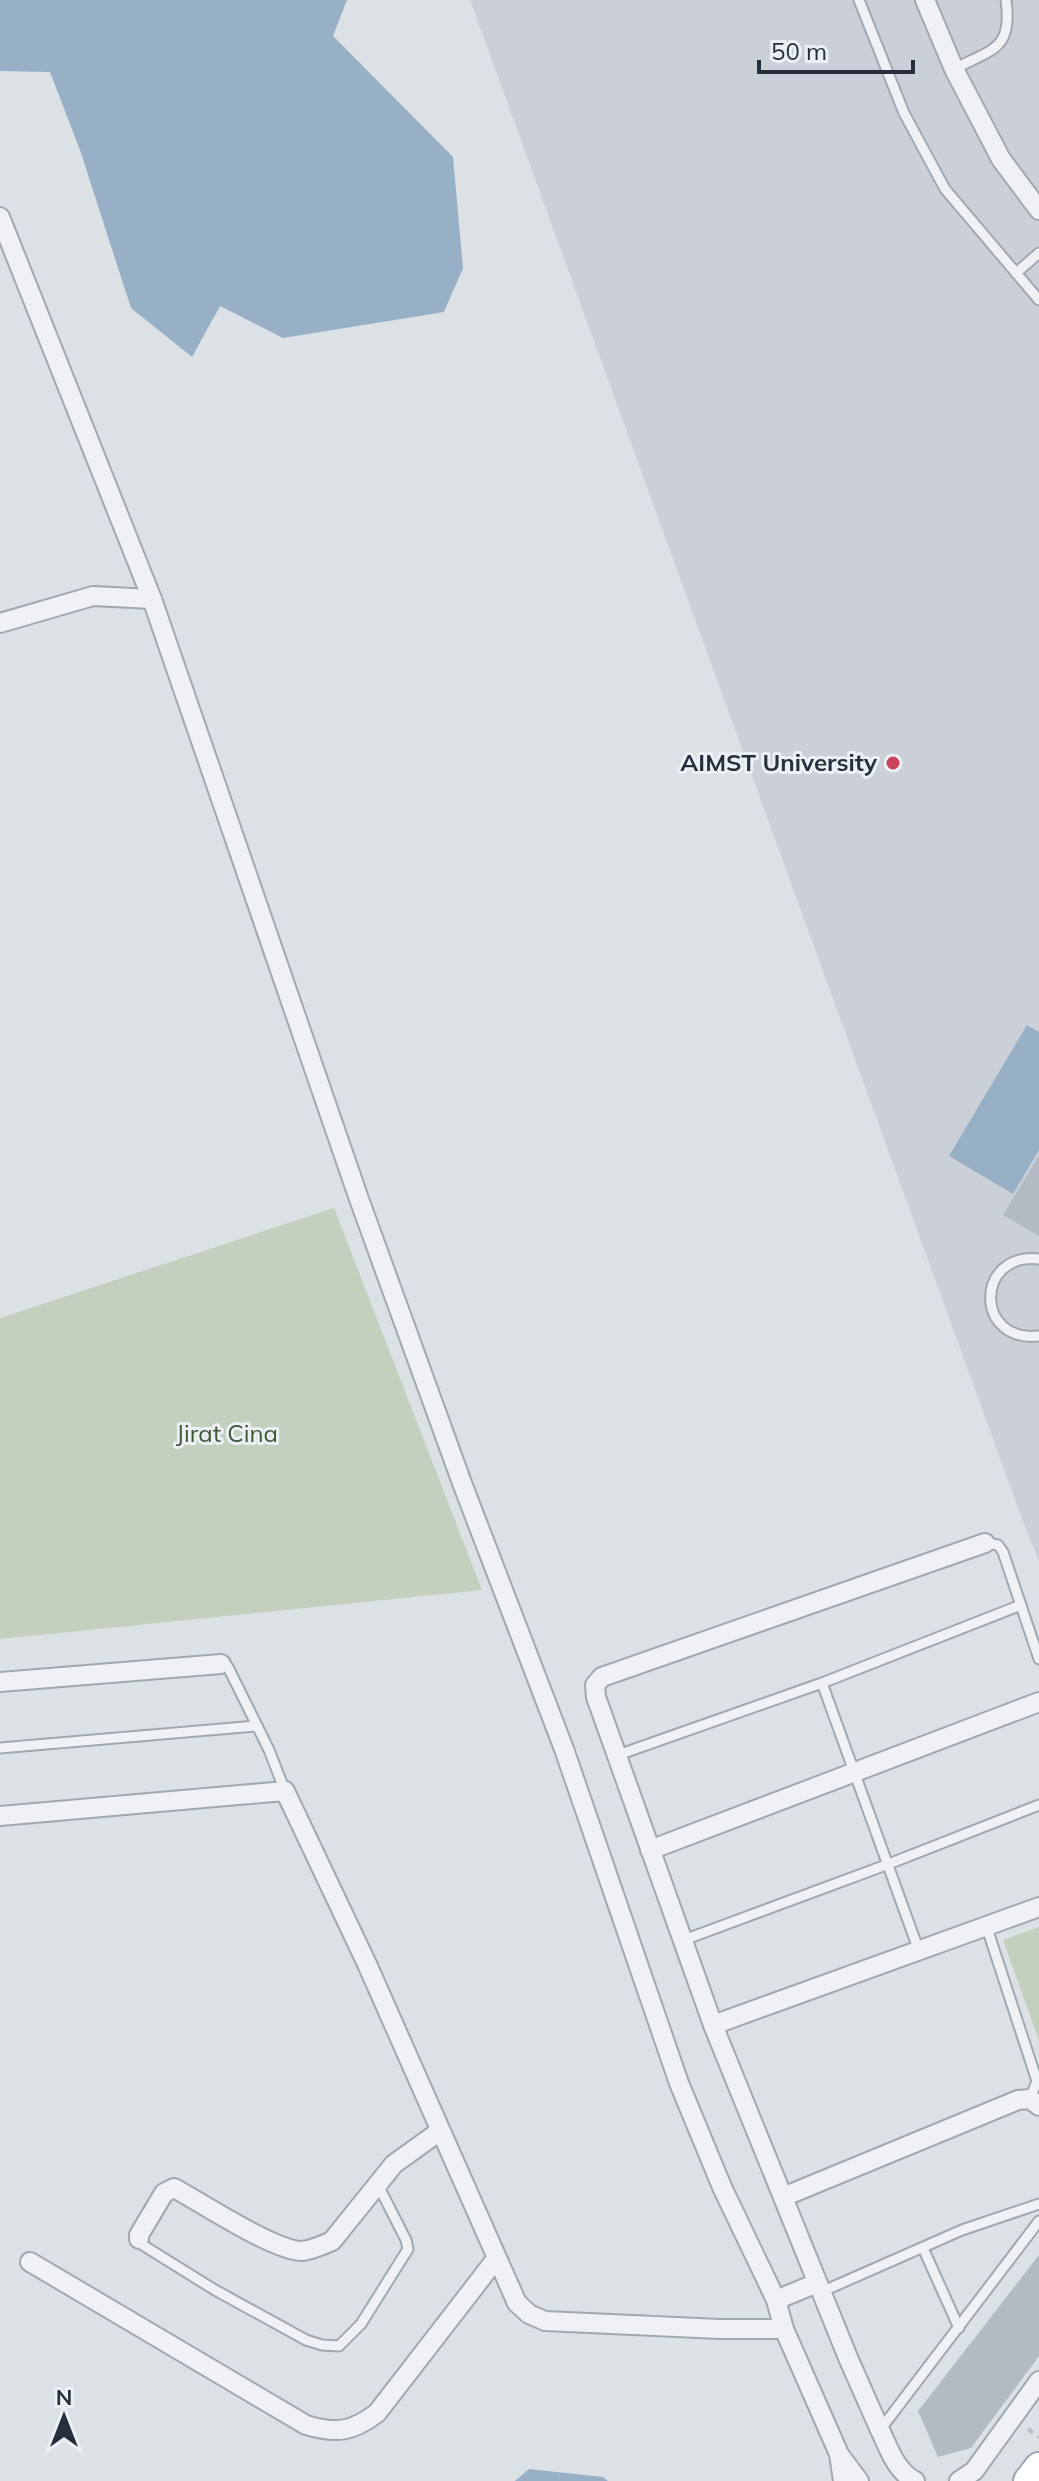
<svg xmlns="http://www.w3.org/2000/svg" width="1039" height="2481" font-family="Mulish,sans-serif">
<rect width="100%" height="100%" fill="#dce1e6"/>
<path fill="#cbd0d8" d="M470,0H1039V1561L1025,1527Z"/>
<g fill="#c3d0be">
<path d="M334,1208L482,1590L0,1639V1318Z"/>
<path d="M1039,1927V2041L1003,1940Z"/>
</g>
<g fill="#97b0c6">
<path d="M0,0H347L333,36L453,157L463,268L444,312L283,338L220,306L192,357L131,308L80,150L50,72L0,71Z"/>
<path d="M1027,1025L1039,1032V1150L1013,1194L949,1156Z"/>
<path d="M529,2469L603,2477L608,2481H515Z"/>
</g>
<g fill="#b4bac3">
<path d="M1039,1155V1236L1003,1215Z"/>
<path d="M1039,2255V2356L971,2448L938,2457L918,2411Z"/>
</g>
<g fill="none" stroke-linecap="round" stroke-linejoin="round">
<defs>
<g id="lane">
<path d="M859,0L904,113L945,189L1039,300"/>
<path d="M954,69C992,49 1013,50 1006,0"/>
<path d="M1016,273L1039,253"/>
<path d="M1039,1259C975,1252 974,1343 1039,1336"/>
<path d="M985,1543L998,1545L1003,1552L1039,1659"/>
<path d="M221,1664L228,1667L269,1750L285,1791"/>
<path d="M822,1683L919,1951"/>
<path d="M0,1748L257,1726"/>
<path d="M618,1755L822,1683L1021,1605"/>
<path d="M986,1925L1037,2081L1030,2099"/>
<path d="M681,1941L886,1865L1039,1805"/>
<path d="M139,2239L141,2244L215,2290L306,2340L322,2345L339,2346L361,2324L408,2249L406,2240L378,2185"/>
<path d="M923,2248L959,2328"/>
<path d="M821,2292L962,2230L1039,2204"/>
<path d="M880,2430L1039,2221"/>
</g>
<g id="street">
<path d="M925,0L954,69L1001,159L1039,210"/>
<path d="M0,217L152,599L359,1199L462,1483L564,1749L679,2083L722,2187L776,2300L784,2329L839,2454L843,2481"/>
<path d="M0,623L93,596L152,599"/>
<path d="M0,1682L221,1664"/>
<path d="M0,1816L285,1791L367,1964L517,2303L529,2314L545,2321L720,2329H784"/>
<path d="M650,1850L1039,1702"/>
<path d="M713,2025L1039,1907"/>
<path d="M783,2197L1018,2100L1030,2099L1039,2106"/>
<path d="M139,2239V2235L164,2193L174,2188C202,2203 274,2251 302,2251C312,2250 323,2245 332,2241L394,2164L440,2131"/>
<path d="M30,2262L306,2425C336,2434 352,2432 377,2413L496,2259"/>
<path d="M776,2300L817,2283"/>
<path d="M841,2457L859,2481"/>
<path d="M915,2481C896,2471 889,2449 880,2430L849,2360L713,2025L596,1697L595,1685L602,1677L985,1543"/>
<path d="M959,2481L974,2471L1039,2381"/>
</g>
<path id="primary" d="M1028,2481L1039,2467"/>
</defs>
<use href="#lane" stroke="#a2a8b0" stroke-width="13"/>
<use href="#street" stroke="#a2a8b0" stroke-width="22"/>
<use href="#primary" stroke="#9ca6b2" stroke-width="32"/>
<path stroke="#bbbfc5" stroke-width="4" stroke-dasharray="6 6" stroke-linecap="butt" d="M1028,2429L1039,2437"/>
<use href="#lane" stroke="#eff1f5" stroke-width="9"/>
<use href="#street" stroke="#eff1f5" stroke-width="18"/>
<use href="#primary" stroke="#fff" stroke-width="28"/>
</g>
<circle fill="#cb425d" stroke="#ecf0f4" stroke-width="3" cx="893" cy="763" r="8"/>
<g text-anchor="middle" stroke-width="6" stroke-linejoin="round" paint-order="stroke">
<g font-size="24" font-weight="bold" fill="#262f3c" stroke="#ecf0f4" text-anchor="end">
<text x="877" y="771">AIMST University</text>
</g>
<g font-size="24" fill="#3d5834" stroke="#ecf0f4">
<text x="227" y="1442">Jirat Cina</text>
</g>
</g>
<g transform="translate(64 2417)" stroke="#ecf0f4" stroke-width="6" paint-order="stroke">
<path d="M0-6L14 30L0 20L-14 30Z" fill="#262f3c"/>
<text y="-12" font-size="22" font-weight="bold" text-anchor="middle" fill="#262f3c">N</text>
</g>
<path d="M759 60v12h154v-12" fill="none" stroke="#262f3c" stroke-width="4"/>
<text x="771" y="60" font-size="24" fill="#262f3c" stroke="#ecf0f4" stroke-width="6" paint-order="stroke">50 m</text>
</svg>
